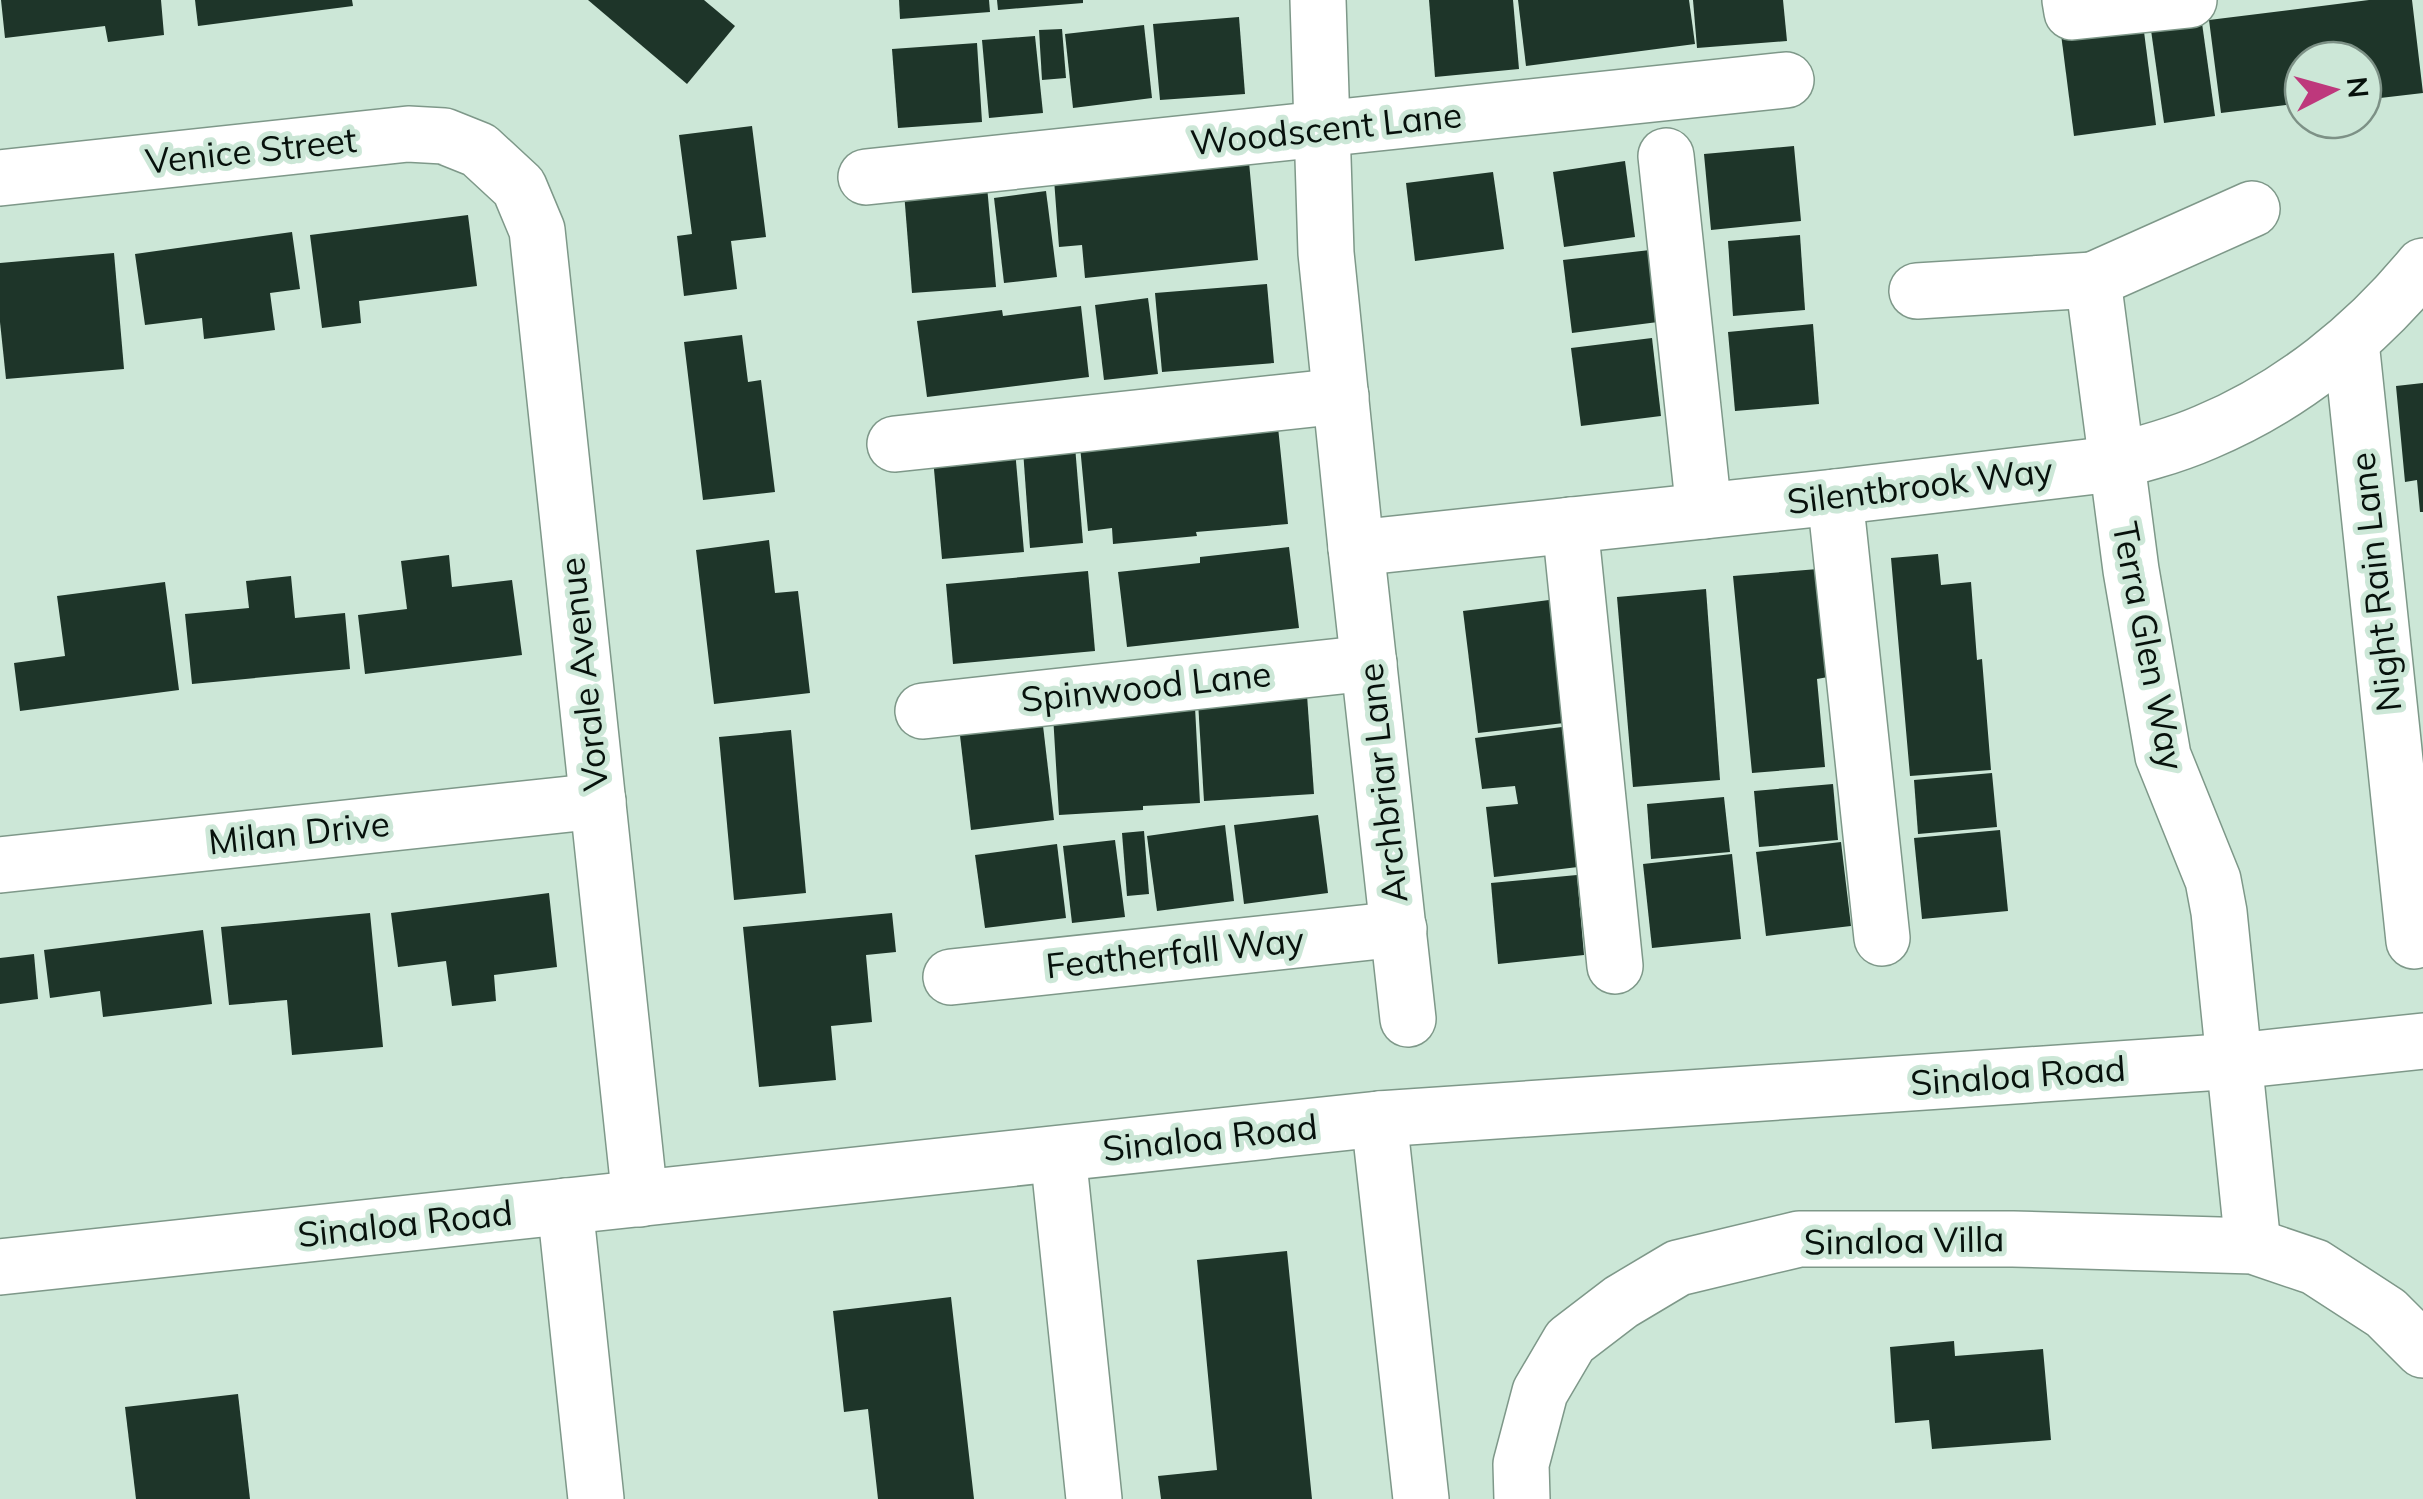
<svg xmlns="http://www.w3.org/2000/svg" width="2423" height="1499" font-family="Mulish,sans-serif">
<rect width="100%" height="100%" fill="#cce7d7"/>
<g fill="#1e3529">
<path d="M1,0H161L164,35L108,42L105,26L5,38Z"/>
<path d="M195,0H352L353,6L198,26Z"/>
<path d="M588,0H704L735,26L687,84Z"/>
<path d="M899,0H989L990,12L900,19Z"/>
<path d="M997,0H1083V3L998,10Z"/>
<path d="M1429,0H1513L1519,69L1435,77Z"/>
<path d="M1518,0H1689L1695,44L1526,66Z"/>
<path d="M1693,0H1783L1787,41L1697,48Z"/>
<path d="M2369,0H2412L2423,93L2363,100V60H2303V103L2221,113L2209,20Z"/>
<path d="M2201,16L2215,116L2164,123L2150,23Z"/>
<path d="M1239,17L1245,94L1160,100L1153,24Z"/>
<path d="M2143,24L2156,125L2074,136L2061,34Z"/>
<path d="M1144,25L1152,98L1073,108L1065,34Z"/>
<path d="M1062,29L1066,78L1042,80L1039,30Z"/>
<path d="M1035,36L1043,113L989,118L982,40Z"/>
<path d="M977,43L982,122L898,128L892,49Z"/>
<path d="M752,126L766,237L731,241L737,289L684,296L677,236L692,234L679,135Z"/>
<path d="M1794,146L1801,221L1711,230L1704,154Z"/>
<path d="M1625,161L1635,237L1564,247L1553,172Z"/>
<path d="M1249,162L1258,260L1085,278L1082,245L1059,247L1054,179Z"/>
<path d="M1493,172L1504,249L1415,261L1406,183Z"/>
<path d="M987,186L996,287L912,293L904,192Z"/>
<path d="M1046,191L1057,277L1004,283L994,198Z"/>
<path d="M468,215L477,286L359,301L361,323L322,328L310,235Z"/>
<path d="M292,232L300,289L270,293L275,330L204,339L202,318L145,325L135,254Z"/>
<path d="M1800,235L1805,310L1733,316L1728,241Z"/>
<path d="M1650,250L1658,322L1572,333L1563,260Z"/>
<path d="M114,253L124,369L6,379L0,322V263Z"/>
<path d="M1267,284L1274,363L1162,372L1155,293Z"/>
<path d="M1148,298L1158,374L1104,380L1095,305Z"/>
<path d="M1081,306L1089,377L927,397L917,321L1002,310L1003,316Z"/>
<path d="M1813,324L1819,404L1735,411L1728,332Z"/>
<path d="M742,335L748,382L761,380L775,492L703,500L684,342Z"/>
<path d="M1652,338L1661,416L1581,426L1571,348Z"/>
<path d="M2423,383V512H2420L2417,480L2405,482L2396,386Z"/>
<path d="M1278,427L1288,524L1196,532L1197,536L1113,544L1112,528L1088,531L1080,446Z"/>
<path d="M1075,446L1083,543L1030,548L1023,450Z"/>
<path d="M1015,450L1024,552L942,559L933,458Z"/>
<path d="M769,540L775,593L798,591L810,693L714,704L696,550Z"/>
<path d="M1289,547L1299,628L1127,647L1118,572L1200,563V557Z"/>
<path d="M1938,554L1941,585L1971,582L1977,660L1982,659L1991,770L1910,776L1891,558Z"/>
<path d="M449,555L452,587L512,580L522,655L365,674L358,615L407,609L401,561Z"/>
<path d="M1818,569L1828,677L1817,679L1825,767L1752,773L1733,576Z"/>
<path d="M1088,571L1095,651L953,664L946,584Z"/>
<path d="M291,576L295,618L345,613L350,669L192,684L185,614L249,608L246,581Z"/>
<path d="M165,582L179,690L20,711L14,663L65,656L57,596Z"/>
<path d="M1706,589L1720,780L1633,787L1617,597Z"/>
<path d="M1549,600L1564,723L1478,733L1463,611Z"/>
<path d="M1307,695L1314,794L1204,801L1198,702Z"/>
<path d="M1195,707L1200,803L1143,806V810L1059,815L1053,715Z"/>
<path d="M1042,717L1054,820L971,830L959,727Z"/>
<path d="M1562,727L1578,867L1494,877L1486,807L1518,804L1515,786L1482,789L1475,738Z"/>
<path d="M791,730L806,893L734,900L719,737Z"/>
<path d="M1992,773L1997,827L1918,834L1914,780Z"/>
<path d="M1833,784L1838,840L1759,847L1754,791Z"/>
<path d="M1724,797L1730,852L1651,859L1647,804Z"/>
<path d="M1318,815L1328,893L1244,904L1234,825Z"/>
<path d="M1225,825L1234,901L1157,911L1147,836Z"/>
<path d="M2000,830L2008,911L1922,919L1914,838Z"/>
<path d="M1144,831L1149,894L1127,896L1122,833Z"/>
<path d="M1115,840L1125,917L1072,923L1063,846Z"/>
<path d="M1841,842L1851,926L1766,936L1756,852Z"/>
<path d="M1057,844L1066,918L985,928L975,855Z"/>
<path d="M1732,854L1741,939L1652,948L1643,864Z"/>
<path d="M1577,875L1584,955L1498,964L1491,883Z"/>
<path d="M549,893L557,967L494,975L496,1001L452,1006L446,961L398,967L391,913Z"/>
<path d="M370,913L383,1047L292,1055L287,1000L229,1005L221,927Z"/>
<path d="M892,913L896,952L866,955L872,1022L831,1026L836,1080L759,1087L743,927Z"/>
<path d="M203,930L212,1004L103,1017L100,991L50,998L44,950Z"/>
<path d="M34,954L38,999L0,1004V958Z"/>
<path d="M1287,1251L1312,1499H1161L1158,1476L1217,1470L1197,1260Z"/>
<path d="M951,1297L974,1499H878L868,1409L844,1412L833,1311Z"/>
<path d="M1954,1341L1955,1356L2043,1349L2051,1440L1932,1449L1929,1420L1895,1423L1890,1347Z"/>
<path d="M238,1394L250,1499H136L125,1407Z"/>
</g>
<g fill="none" stroke-linecap="round" stroke-linejoin="round">
<defs>
<g id="minor">
<path d="M1318,0L1326,253L1356,548L1408,1019"/>
<path d="M2070,0L2072,12L2189,0"/>
<path d="M1666,156L1704,511"/>
<path d="M866,177L1786,80"/>
<path d="M0,178L408,134L444,136L479,150L519,187L537,230L640,1199"/>
<path d="M2252,209L2093,280L2131,570L2163,756L2213,880L2219,912L2253,1246"/>
<path d="M1917,291L2093,280"/>
<path d="M2351,342L2414,941"/>
<path d="M895,444L1341,396"/>
<path d="M1835,497L1882,938"/>
<path d="M1570,525L1615,966"/>
<path d="M1356,548L1835,497L2096,466C2133,457 2172,447 2206,432C2290,397 2366,336 2423,266"/>
<path d="M923,711L1369,663"/>
<path d="M0,865L598,801"/>
<path d="M951,977L1399,929"/>
<path d="M1379,1119L1421,1499"/>
<path d="M1058,1154L1094,1499"/>
<path d="M565,1206L596,1499"/>
<path d="M0,1267L1379,1119L2236,1061L2423,1041"/>
<path d="M1522,1499L1521,1464L1540,1392L1570,1341L1621,1302L1678,1268L1799,1239H2013L2253,1246L2315,1267L2386,1313L2423,1350"/>
</g>
</defs>
<use href="#minor" stroke="#7e9889" stroke-width="58"/>
<use href="#minor" stroke="#fff" stroke-width="55"/>
</g>
<g text-anchor="middle" stroke-width="10" stroke-linejoin="round" paint-order="stroke">
<g font-size="35" fill="#07110c" stroke="#cce7d7">
<text transform="translate(1326 129) rotate(-6)" y="12">Woodscent Lane</text>
<text transform="translate(251 151) rotate(-6)" y="12">Venice Street</text>
<text transform="translate(1920 486) rotate(-7)" y="12">Silentbrook Way</text>
<text transform="translate(2376 582) rotate(-96)" y="12">Night Rain Lane</text>
<text transform="translate(2148 646) rotate(79)" y="12">Terra Glen Way</text>
<text transform="translate(584 674) rotate(-96)" y="12">Vorale Avenue</text>
<text transform="translate(1146 687) rotate(-6)" y="12">Spinwood Lane</text>
<text transform="translate(1383 783) rotate(-96)" y="12">Archbriar Lane</text>
<text transform="translate(299 833) rotate(-6)" y="12">Milan Drive</text>
<text transform="translate(1175 953) rotate(-6)" y="12">Featherfall Way</text>
<text transform="translate(2018 1076) rotate(-4)" y="12">Sinaloa Road</text>
<text transform="translate(1210 1138) rotate(-6)" y="12">Sinaloa Road</text>
<text transform="translate(405 1224) rotate(-6)" y="12">Sinaloa Road</text>
<text transform="translate(1904 1241) rotate(-1)" y="12">Sinaloa Villa</text>
</g>
</g>
<g transform="translate(2333 90) rotate(84)"><circle r="48" fill="#cce7d7" stroke="#7d9186" stroke-width="2.5"/>
<path d="M0-8L18 38L0 25L-18 38Z" fill="#be387c"/>
<text y="-15" font-size="28" font-weight="bold" text-anchor="middle" fill="#07110c">N</text>
</g>
</svg>
